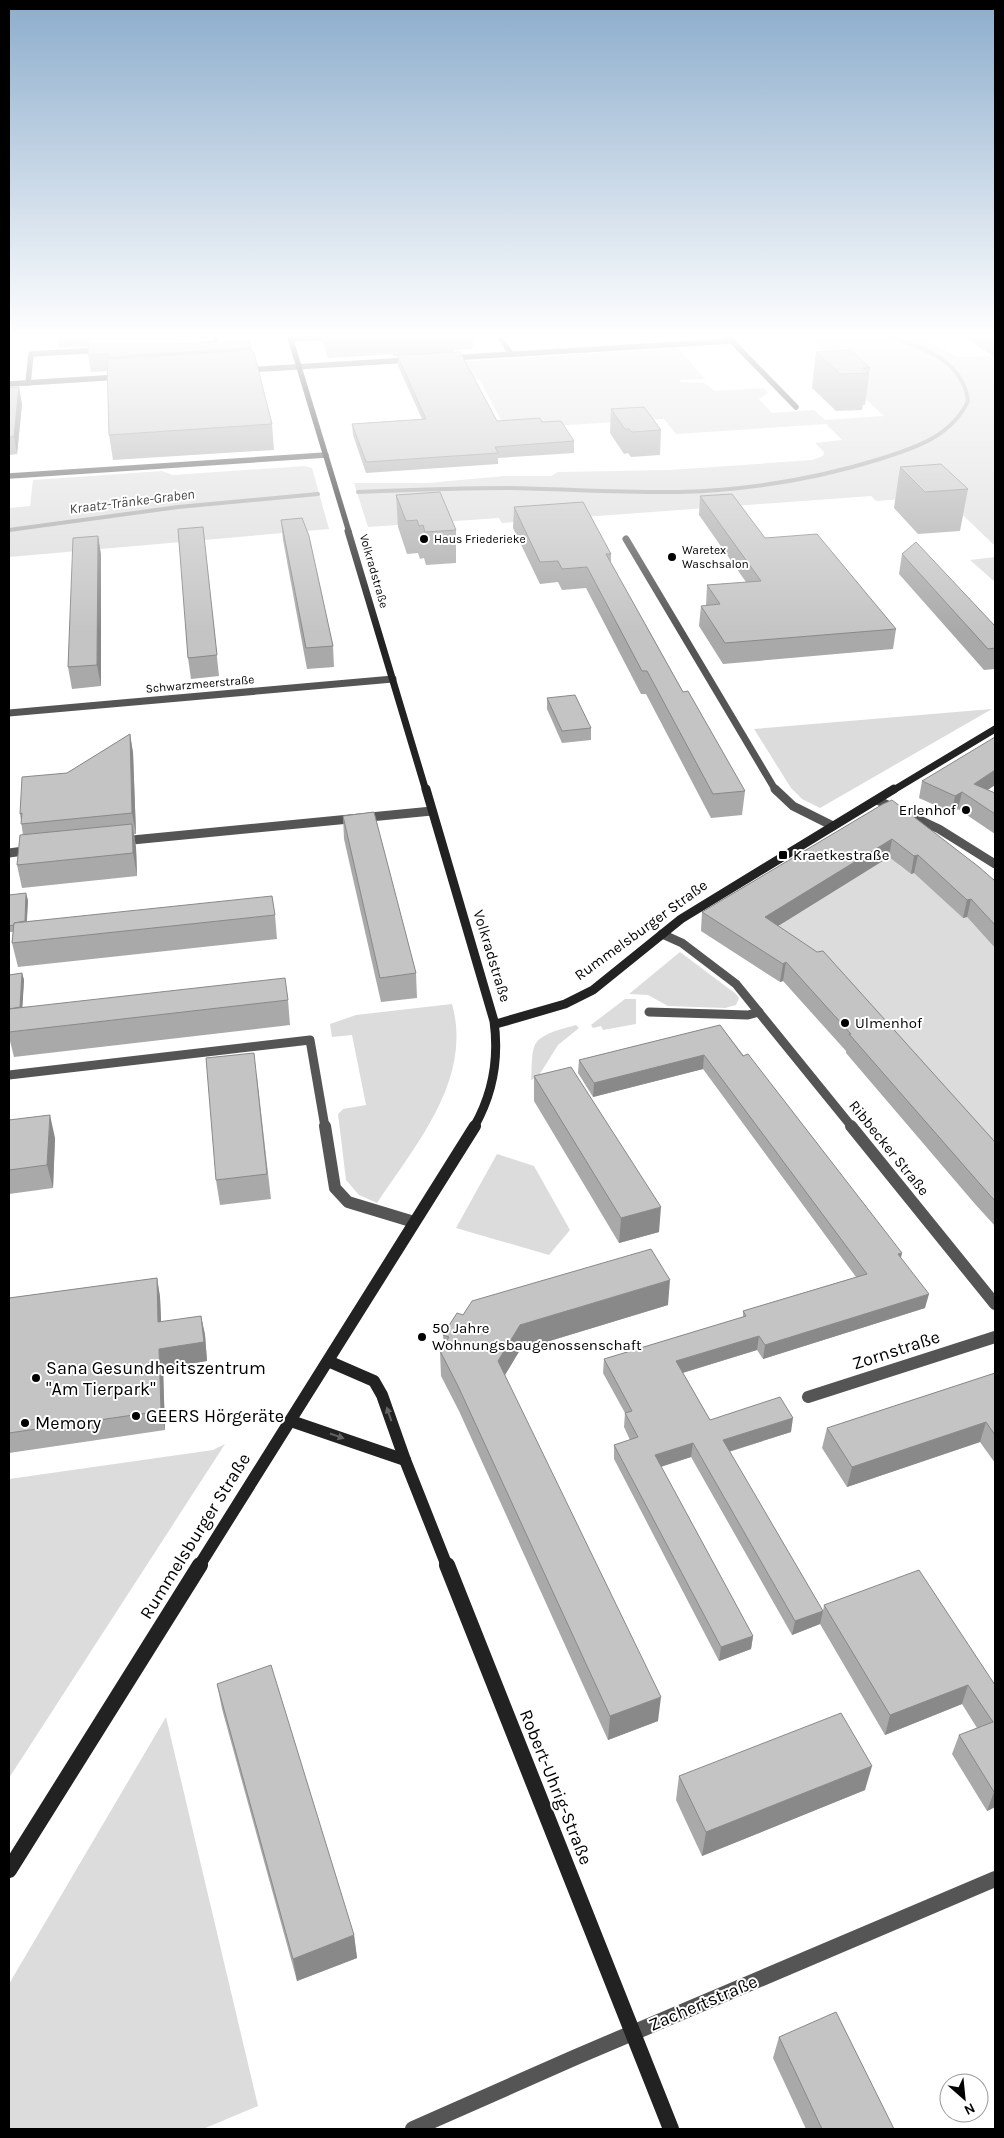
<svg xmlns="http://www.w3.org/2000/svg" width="1004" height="2138" font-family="Karla,sans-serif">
<rect width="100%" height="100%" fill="#fff"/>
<g fill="#dcdcdc">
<path d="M806,334H905L937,346L957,357L995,356V546L943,496L876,501L871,496L502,523L499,518L368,527L354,483H428L504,476H551L558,472L670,470L812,460L823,456L824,452L815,443L842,440L826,424L676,434L664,419L506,429L479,379L430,382L421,364L678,348L705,379L680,380L681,382L704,383L715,391L764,388L768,393L759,399L772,413L814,410L825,420L884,416L824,361L834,359Z"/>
<path d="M305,466L312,468L329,529L9,557V508L30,506L33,480L162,471L173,475Z"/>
<path d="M995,557V582L970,560Z"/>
<path d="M992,709L820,808L802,799L791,788L754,729Z"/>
<path d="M886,849L900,866L911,874L916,872L963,918L967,917L995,948V1161L776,924L779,926L799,910L802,911L813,904L821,895L826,896Z"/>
<path d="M680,952L736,994L739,998L736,1005L725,1008L668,1006L648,995L629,994Z"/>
<path d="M625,999H636V1024L603,1030L601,1026L593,1028L591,1025Z"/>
<path d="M452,1004C473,1079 416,1144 377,1203L359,1195L346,1180L338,1114L343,1109L366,1105L352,1035L332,1037L330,1024L356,1015Z"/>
<path d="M576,1025L579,1028L558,1045L538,1077L531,1080C532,1070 531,1057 534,1047C539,1033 563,1029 576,1025Z"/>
<path d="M497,1154L534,1166L570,1230L549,1255L456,1228Z"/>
<path d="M225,1444L9,1778V1479L213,1450Z"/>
<path d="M166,1717L258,2106L203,2129H9V1984Z"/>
</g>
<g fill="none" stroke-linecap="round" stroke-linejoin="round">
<g stroke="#a3a3a3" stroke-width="4">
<path d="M358,492C408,490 459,488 509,488C566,489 623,493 679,492C747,490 816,479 880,459C915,448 952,436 968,401C963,358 917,346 883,334"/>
<path d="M9,530L178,507L318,494"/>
</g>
<g stroke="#555" stroke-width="5.5">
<path d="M498,334L511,354"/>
<path d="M725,334L796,407"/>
<path d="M291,339L334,337"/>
<path d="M206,344H217L215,334"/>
<path d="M449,358L732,341"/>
<path d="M244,370L409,360"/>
<path d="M28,383L31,354L102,350"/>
<path d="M9,384L120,377"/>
<path d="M9,476L326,455"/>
</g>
<g stroke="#555" stroke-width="7">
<path d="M626,539L776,791"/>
<path d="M9,713L393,679"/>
</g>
<g stroke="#555" stroke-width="9">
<path d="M775,789L793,806L833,826"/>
<path d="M877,800L939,829L995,864"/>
<path d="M122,841L432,811"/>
<path d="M9,853L31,850"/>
<path d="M662,934L682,943L736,984L852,1127"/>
<path d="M649,1012L748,1015L759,1012"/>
<path d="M9,1075L310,1040L325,1127"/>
</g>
<g stroke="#555" stroke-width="12">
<path d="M325,1126L335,1188L348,1202L414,1222"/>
<path d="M851,1126L995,1304"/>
<path d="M808,1397L995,1337"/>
</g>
<path stroke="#555" stroke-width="16" d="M413,2129L576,2057L995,1879"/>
<path stroke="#222" stroke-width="5.5" d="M289,334L349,532"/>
<g stroke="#222" stroke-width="7">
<path d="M348,531L426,791"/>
<path d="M892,791L995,729"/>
</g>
<g stroke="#222" stroke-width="9">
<path d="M426,789L494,1021C499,1058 493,1094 474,1127"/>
<path d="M496,1024L565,1004L593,990L681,919L894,789"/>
</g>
<g stroke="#222" stroke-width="12">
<path d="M328,1361L374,1381L382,1395L405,1460L447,1566"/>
<path d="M291,1421L405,1460"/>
<path d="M199,1566L475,1126"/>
</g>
<g stroke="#222" stroke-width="16">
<path d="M447,1565L671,2129"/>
<path d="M9,1870L200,1565"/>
</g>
</g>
<g fill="#a9a9a9">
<path d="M56,334H175L176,344L249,340L251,350L272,424L274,450L113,460L109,435L108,371L91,372L88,355L89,346L58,348Z"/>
<path d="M322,334H473V349L455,350V352L497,421L542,422L574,441V453L498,458V464L366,473L353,435L352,424L422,419L398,366V356H394L393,354L328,358L322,342Z"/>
<path d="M961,334H995V358Z"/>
<path d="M816,352L870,368L865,405H863L862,410L836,411L812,388Z"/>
<path d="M9,388L22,404L17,454L9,455Z"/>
<path d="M611,409L661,430L660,455L631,457L628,453L624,454L610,433Z"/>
<path d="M900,467L968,489L960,531L918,534L894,508Z"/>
<path d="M396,495L456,530V563L426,565L424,558L420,559L418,553L407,554L398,527Z"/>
<path d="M700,496L765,538L896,629L893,649L723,664L699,626L701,606H706L707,585L746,582L699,515Z"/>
<path d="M514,507L611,554V563L683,692L745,791L742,815L711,818L646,694H641L586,588L562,590L558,582L540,584L513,528Z"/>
<path d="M281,520L333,646L334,667L307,669L283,540Z"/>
<path d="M203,527L219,676L191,679L188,658Z"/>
<path d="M98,536L101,555V686L72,689L68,667Z"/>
<path d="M902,554L995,626V669L984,670L899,574Z"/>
<path d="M547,698L591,728V740L562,743L547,709Z"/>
<path d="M130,734L133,753L136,834H134L136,847L137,876L22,888L17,865L23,835L20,814L67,773Z"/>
<path d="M922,781L995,785L988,790L995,793V834L958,809L952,813L919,798Z"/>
<path d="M883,804L995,881V948L967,917L963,918L914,873L911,874L889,857L778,926L995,1142V1226L975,1204L846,1053V1051L783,981L780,982L701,931L702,912Z"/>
<path d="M343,816L416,973L417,998L381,1002L344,839Z"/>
<path d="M9,895L28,900L27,921L275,915L277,939L18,967L12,943L13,932H9Z"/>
<path d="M22,973L24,980L22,1007L288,1000L290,1025L14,1057L9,1037V975Z"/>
<path d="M720,1025L901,1258L925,1308L763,1359L757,1350L683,1373L710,1420L791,1432L729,1452L823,1611L824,1605L995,1685V1807L987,1811L952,1754L959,1735L977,1728L962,1704L885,1735L820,1624L792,1635L691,1457L661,1467L753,1636L751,1649L719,1661L614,1459V1445L630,1440L624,1427L625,1413L603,1373L604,1359L743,1317V1311L856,1277L703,1069L593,1097L578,1073L579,1060Z"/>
<path d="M534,1076L659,1232L619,1243L534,1101Z"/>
<path d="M257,1077L271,1199L220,1205L216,1180Z"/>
<path d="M9,1120L55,1138L53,1188L9,1194Z"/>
<path d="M157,1278L160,1297L161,1322L201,1316L205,1335L207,1361L163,1368L165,1430L9,1453V1298Z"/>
<path d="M668,1305L520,1350L504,1375L658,1721L608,1740L459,1411L441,1376L440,1351L444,1346L443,1335L463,1315Z"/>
<path d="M995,1373V1463L980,1442L847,1487L822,1448L827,1428Z"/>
<path d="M217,1684L354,1935L357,1958L297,1981L222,1709Z"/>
<path d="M679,1776L865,1790L702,1856L676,1800Z"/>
<path d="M779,2037L894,2129H806L773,2058Z"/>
</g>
<g fill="#898989">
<path d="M19,387L22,404L17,454L14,437Z"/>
<path d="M98,536L101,555V686L97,665Z"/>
<path d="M130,734L133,753L136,834L132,813Z"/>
<path d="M995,770V785L973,799L974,784Z"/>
<path d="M962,792L958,809L952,813L955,796Z"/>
<path d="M132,824L136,847L137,876L133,853Z"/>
<path d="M892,839L889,857L762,936L765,917Z"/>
<path d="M918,855L914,873L911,874L914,856Z"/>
<path d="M26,893L28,900L26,930L25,924Z"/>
<path d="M971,899L967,917L963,918L967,900Z"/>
<path d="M786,962L783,981L780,982L783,964Z"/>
<path d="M22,973L24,980L22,1015L20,1008Z"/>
<path d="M704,1055L703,1069L593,1097L594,1083Z"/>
<path d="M50,1115L55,1138L53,1188L47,1165Z"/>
<path d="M661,1207L659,1232L619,1243L621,1218Z"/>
<path d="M902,1253L899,1267L898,1254Z"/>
<path d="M157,1278L160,1297L162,1341L158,1322Z"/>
<path d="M670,1280L668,1305L520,1350L498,1387V1361L520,1325Z"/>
<path d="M929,1294L925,1308L763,1359L765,1345Z"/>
<path d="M201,1316L205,1335L207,1361L163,1368L165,1430L161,1411L159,1349Z"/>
<path d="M759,1336L757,1350L675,1375L676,1361Z"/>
<path d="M793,1418L791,1432L721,1454L723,1440Z"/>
<path d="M986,1422L980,1442L847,1487L852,1467Z"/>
<path d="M693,1443L691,1457L653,1469L655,1455Z"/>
<path d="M823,1611L820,1624L792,1635L795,1621Z"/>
<path d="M753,1636L751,1649L719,1661L721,1647Z"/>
<path d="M968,1685L962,1704L885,1735L890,1715Z"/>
<path d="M661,1697L658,1721L608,1740L610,1716Z"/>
<path d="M872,1766L865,1790L702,1856L706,1832Z"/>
<path d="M995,1791V1807L987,1811L994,1792Z"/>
<path d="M354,1935L357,1958L297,1981L293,1959Z"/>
</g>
<g fill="#c4c4c4" stroke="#898989">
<path d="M324,334H471L454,335L455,337L393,340L392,338L327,342Z"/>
<path d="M981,334H995V344Z"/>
<path d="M175,335L176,344L249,340L251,348L108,357V354L88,355L89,339Z"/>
<path d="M252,350L254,353L272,424L109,435L107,359Z"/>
<path d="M850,350L870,368H863L868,373L840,374L816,352Z"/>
<path d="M460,352L497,421L540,418L542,422L561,421L574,441L495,447L498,453L366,462L352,424L426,419L397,355Z"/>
<path d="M19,387L14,437H9V388Z"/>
<path d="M644,407L661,430L632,432L629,429H625L611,409Z"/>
<path d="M941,464L968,489L925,492L900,467Z"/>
<path d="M440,492L456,530L425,532L423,525L419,526L417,520L406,521L396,495Z"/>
<path d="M732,494L765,538L817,534L896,629L725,643L701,606L720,604L707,585L761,581L700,496Z"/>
<path d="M583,502L611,554H606L683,692L688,691L745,791L713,794L647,671H642L587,567L562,569L558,561L540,562L514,507Z"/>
<path d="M302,518L309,536L333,646L306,648L281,520Z"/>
<path d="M203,527L217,655L188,658L178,529Z"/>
<path d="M98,536L97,665L68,667L73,538Z"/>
<path d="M916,542L995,626V648L988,649L902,554Z"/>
<path d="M575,695L591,728L562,731L547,698Z"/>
<path d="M130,734L132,813L21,824L22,813L20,814L22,777L67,773Z"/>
<path d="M995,737V770L974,784L995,793V814L962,792L955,796L922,781Z"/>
<path d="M892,800L979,867L995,881V925L971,899L967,900L918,855L914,856L892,839L765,917L817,952L823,951L995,1142V1201L980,1184L849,1034H851L786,962L783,964L702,912L883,804Z"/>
<path d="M374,812L416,973L380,978L343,816Z"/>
<path d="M132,824L133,853L17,865L20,835Z"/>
<path d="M26,893L25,921L14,923V925L9,926V895Z"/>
<path d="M272,896L275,915L12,943L14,923Z"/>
<path d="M22,973L20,1007L9,1009V1010V975Z"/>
<path d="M285,978L288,1000L9,1032V1009Z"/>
<path d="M720,1025L743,1056L748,1054L902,1253L898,1254L929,1294L765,1345L759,1336L676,1361L710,1420L780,1397L793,1418L723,1440L823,1611L795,1621L693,1443L655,1455L753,1636L721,1647L614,1445L638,1437L625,1413L632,1411L604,1359L746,1316L743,1311L867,1274L704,1055L594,1083L579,1060Z"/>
<path d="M254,1053L267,1174L216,1180L206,1058Z"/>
<path d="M571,1067L661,1207L621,1218L534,1076Z"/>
<path d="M50,1115L47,1165L9,1170V1120Z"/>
<path d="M651,1249L670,1280L520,1325L498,1361L661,1697L610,1716L458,1386L440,1351L449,1337L443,1335L457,1313L463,1315L472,1301Z"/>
<path d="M157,1278L158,1322L201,1316L204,1342L159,1349L161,1411L9,1433V1298Z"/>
<path d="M995,1373V1435L986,1422L852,1467L827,1428Z"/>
<path d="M919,1570L995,1685V1791L994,1792L959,1735L993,1722L968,1685L890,1715L824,1605Z"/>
<path d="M271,1665L354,1935L293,1959L217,1684Z"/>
<path d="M841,1713L872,1766L706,1832L679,1776Z"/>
<path d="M836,2012L894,2129H822L779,2037Z"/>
</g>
<defs><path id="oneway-solid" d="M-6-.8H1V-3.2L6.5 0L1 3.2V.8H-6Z" transform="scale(1.25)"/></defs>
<g fill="#646464">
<use href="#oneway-solid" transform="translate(389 1414) rotate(-109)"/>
<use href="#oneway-solid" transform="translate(337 1436) rotate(19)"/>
</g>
<linearGradient id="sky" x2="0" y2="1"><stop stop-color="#8cadcc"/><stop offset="0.53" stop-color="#fff"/><stop offset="1" stop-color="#fff" stop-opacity="0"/></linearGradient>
<rect width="1004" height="633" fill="url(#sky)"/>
<g fill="#000" stroke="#fff" stroke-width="2">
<circle cx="424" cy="539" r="5"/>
<circle cx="672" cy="557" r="5"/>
<circle cx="966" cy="810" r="5"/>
<rect x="778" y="850" width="10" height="10" rx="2.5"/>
<circle cx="845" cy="1023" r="5"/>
<circle cx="422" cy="1337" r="5"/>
<circle cx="36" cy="1378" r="5"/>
<circle cx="136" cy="1416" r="5"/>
<circle cx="25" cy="1423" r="5"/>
</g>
<g text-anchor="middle" stroke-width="4" stroke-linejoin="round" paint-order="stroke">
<g font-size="12" fill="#000" stroke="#fff" text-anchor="start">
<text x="434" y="543">Haus Friederieke</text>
<text x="682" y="554">Waretex<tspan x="682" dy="14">Waschsalon</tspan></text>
</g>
<g font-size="12" fill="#000" stroke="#fff">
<text transform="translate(374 571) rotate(74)" y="4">Volkradstraße</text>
<text transform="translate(200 684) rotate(-5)" y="4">Schwarzmeerstraße</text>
</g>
<g font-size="14" font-style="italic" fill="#444" stroke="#fff">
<text transform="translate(132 501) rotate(-7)" y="5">Kraatz-Tränke-Graben</text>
</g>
<g font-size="15" fill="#000" stroke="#fff" text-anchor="start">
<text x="956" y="815" text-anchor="end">Erlenhof</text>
<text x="793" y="860">Kraetkestraße</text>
<text x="855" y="1028">Ulmenhof</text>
<text x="432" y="1333">50 Jahre<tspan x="432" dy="17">Wohnungsbaugenossenschaft</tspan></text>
</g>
<g font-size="15" fill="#000" stroke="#fff">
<text transform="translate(641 930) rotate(-36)" y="5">Rummelsburger Straße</text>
<text transform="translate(492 956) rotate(73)" y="5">Volkradstraße</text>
<text transform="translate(889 1148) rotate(51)" y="5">Ribbecker Straße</text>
</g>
<g font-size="18" fill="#000" stroke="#fff">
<text transform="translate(896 1350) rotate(-18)" y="6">Zornstraße</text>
<text transform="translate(195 1536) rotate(-58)" y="6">Rummelsburger Straße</text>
<text transform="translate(556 1787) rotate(68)" y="6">Robert-Uhrig-Straße</text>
<text transform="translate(703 2003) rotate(-23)" y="6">Zachertstraße</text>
</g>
<g font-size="18" fill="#000" stroke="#fff" text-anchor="start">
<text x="46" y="1374">Sana Gesundheitszentrum<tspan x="46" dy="21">"Am Tierpark"</tspan></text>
<text x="146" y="1422">GEERS Hörgeräte</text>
<text x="35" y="1429">Memory</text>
</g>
</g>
<rect width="1004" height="2138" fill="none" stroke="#000000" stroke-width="20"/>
<g transform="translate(964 2098) rotate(153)"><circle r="24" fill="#ffffff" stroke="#999999"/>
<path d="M0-4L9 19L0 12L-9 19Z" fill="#000000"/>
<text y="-8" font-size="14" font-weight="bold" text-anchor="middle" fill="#000000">N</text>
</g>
</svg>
